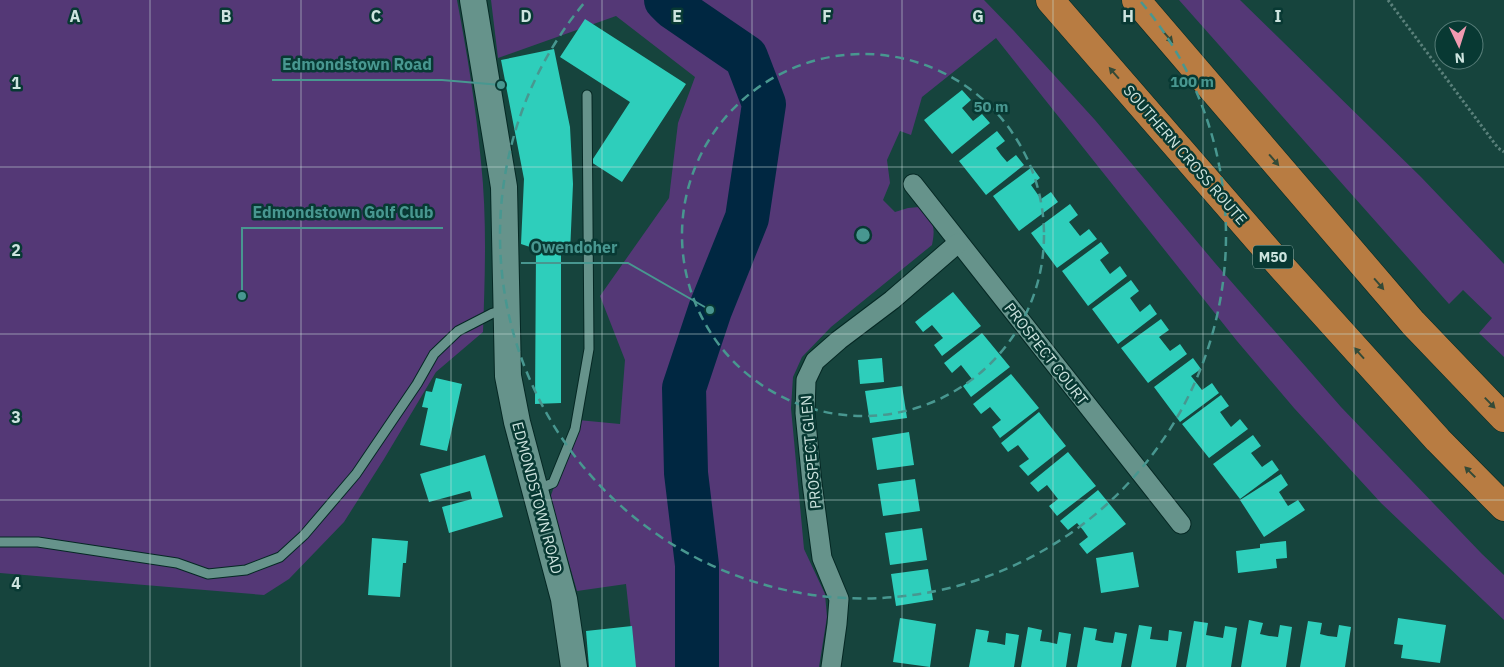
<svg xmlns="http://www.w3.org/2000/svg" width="1504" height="667" font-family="'IBM Plex Sans',sans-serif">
<rect width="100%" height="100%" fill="#16443d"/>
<g fill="#543876">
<path d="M0,0H457C467,53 476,107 481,162C487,218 485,276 483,332L436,372L384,459L344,522L289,579L264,595L0,573Z"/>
<path d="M491,0H984L1014,31L1095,120L1215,263L1341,407L1482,554L1504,575V620L1381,503L1294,408L1237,341L996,38L922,97L911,135L900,131L887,160L890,183L883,200L895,212L908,208L919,207C933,221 936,225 932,245L831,327L802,357L793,377L791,408L804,549L825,594L827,617L819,667H635L626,584L577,591L550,498L578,420L620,424L625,360L600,296L669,198L678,123L695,77L616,16L498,58Z"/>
<path d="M1179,0H1240L1421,177L1504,264V357L1479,333L1492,318L1463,290L1449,304Z"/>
</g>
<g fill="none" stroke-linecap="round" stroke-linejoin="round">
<path stroke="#002741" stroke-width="44" d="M666,0L673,7L746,57L764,104L747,218L710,310L684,388L686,473L697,565V667"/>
</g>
<g fill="#2ecebb">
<path d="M585,19L686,84L622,182L591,162L630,102L560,57Z"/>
<path d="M554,49L570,127L573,184L570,253H561V403L535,404L536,249L521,244L524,179L501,60Z"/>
<path d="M962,90L971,100L962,108L973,121L982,114L990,123L952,154L924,120Z"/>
<path d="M997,131L1005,141L996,148L1001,155L1007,162L1016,155L1024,165L986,195L959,161Z"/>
<path d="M1032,167L1040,178L1031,185L1041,199L1051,192L1058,202L1019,231L993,196Z"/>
<path d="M1070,204L1078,215L1069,222L1080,236L1089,229L1097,239L1057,268L1031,233Z"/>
<path d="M1101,242L1109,253L1100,260L1110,274L1120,266L1127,276L1088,306L1062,271Z"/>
<path d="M1131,280L1139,291L1130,298L1140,312L1150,304L1157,314L1118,344L1092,309Z"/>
<path d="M953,292L981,326L942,356L934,345L943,338L938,332L932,325L923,332L915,322Z"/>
<path d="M1161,319L1169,330L1159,337L1170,351L1180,344L1187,354L1148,383L1121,348Z"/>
<path d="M982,333L1010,367L971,397L963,386L972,379L961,365L952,373L944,363Z"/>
<path d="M882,358L884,382L860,384L858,360Z"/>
<path d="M1193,358L1201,369L1191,376L1202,390L1212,383L1219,393L1180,422L1154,387Z"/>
<path d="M1011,374L1039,408L1000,438L992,427L1001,420L990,407L981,414L973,404Z"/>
<path d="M436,378L462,384L447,451L420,445L428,408L422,407L426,391L432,392Z"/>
<path d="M902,386L907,418L870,423L865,391Z"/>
<path d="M1221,395L1229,406L1220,412L1225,419L1231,427L1240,419L1248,429L1209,458L1182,424Z"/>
<path d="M1039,412L1066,446L1028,476L1019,466L1029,459L1018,445L1008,452L1001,443Z"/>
<path d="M909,432L914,465L877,470L872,438Z"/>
<path d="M1253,435L1261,446L1251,453L1262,467L1272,460L1279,470L1240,499L1213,464Z"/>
<path d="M1068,452L1096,486L1057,516L1049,506L1058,499L1047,485L1038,492L1030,483Z"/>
<path d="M485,455L503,517L449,533L442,507L472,499L470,491L429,502L420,474Z"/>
<path d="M1281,474L1288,485L1279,492L1288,506L1298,500L1305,510L1264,537L1240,500Z"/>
<path d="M915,479L920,511L883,516L878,484Z"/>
<path d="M1098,490L1126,524L1087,554L1079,544L1088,537L1083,530L1077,523L1068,530L1060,521Z"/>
<path d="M922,528L927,560L890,565L885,533Z"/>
<path d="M372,538L408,541L406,563H403L400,597L368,595Z"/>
<path d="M1286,541L1287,558L1276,559L1277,568L1238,573L1236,551L1260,548V544Z"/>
<path d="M1133,552L1139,587L1101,593L1096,558Z"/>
<path d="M928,569L933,600L896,606L891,574Z"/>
<path d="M900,618L936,624L930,667L893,662Z"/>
<path d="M1398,618L1446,625L1440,663L1401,658L1403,645L1394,644Z"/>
<path d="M1249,620L1263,623L1260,634L1269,636L1278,637L1280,625L1292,627L1286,667H1241Z"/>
<path d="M1194,621L1208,623L1206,635L1223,638L1225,626L1237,628L1231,667H1186Z"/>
<path d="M1308,621L1322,623L1320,634L1328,636L1337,637L1339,625L1351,627L1345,667H1300Z"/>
<path d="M1139,625L1152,627L1150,639L1168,641L1169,630L1182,632L1176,667H1131Z"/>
<path d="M632,626L636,667H589L586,631Z"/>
<path d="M1028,627L1042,630L1040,641L1048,642L1057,644L1059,632L1071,634L1066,667H1021Z"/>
<path d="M1084,627L1097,629L1095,640L1104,642L1113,643L1115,632L1127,634L1121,667H1077Z"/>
<path d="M976,629L989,631L987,642L996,643L1005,645L1006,633L1019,635L1014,667H969Z"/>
</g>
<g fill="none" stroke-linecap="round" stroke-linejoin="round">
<defs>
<g id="lane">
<path d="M538,489L553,483L575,429L589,349L587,95"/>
<path d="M0,542H38L177,563L208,574L246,570L280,557L304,535L356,474L417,384L434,354L458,331L493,313L505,310"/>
</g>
<g id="street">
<path d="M913,184L1181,524"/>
<path d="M831,667L837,624L839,599L822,558L812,483L805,413L806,380L815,361L839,340L892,300L958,243"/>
</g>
<path id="secondary" d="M473,0L504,187L508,376L517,422L564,599L574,667"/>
<g id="highway">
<path d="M1050,0L1281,266L1438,440L1504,507"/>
<path d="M1136,0L1413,323L1504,418"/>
</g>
</defs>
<use href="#lane" stroke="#052824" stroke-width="11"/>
<use href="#street" stroke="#052824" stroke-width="21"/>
<use href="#secondary" stroke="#052824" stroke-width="28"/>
<use href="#highway" stroke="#052824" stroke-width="29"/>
<path stroke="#5b817b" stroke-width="3" stroke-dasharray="2.5 2.5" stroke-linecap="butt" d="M1388,0L1498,148L1504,152"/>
<use href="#lane" stroke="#66938b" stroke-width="9"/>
<use href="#street" stroke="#66938b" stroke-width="19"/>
<use href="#secondary" stroke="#66938b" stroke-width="26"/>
<use href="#highway" stroke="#b87c42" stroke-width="28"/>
</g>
<defs><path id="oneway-solid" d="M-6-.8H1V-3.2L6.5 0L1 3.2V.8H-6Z" transform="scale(1.25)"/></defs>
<g fill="#344a37">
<use href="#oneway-solid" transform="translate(1168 37) rotate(49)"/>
<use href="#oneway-solid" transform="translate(1114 73) rotate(-131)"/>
<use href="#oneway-solid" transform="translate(1274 160) rotate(49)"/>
<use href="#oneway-solid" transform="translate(1379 284) rotate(49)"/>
<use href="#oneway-solid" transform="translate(1359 353) rotate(-132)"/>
<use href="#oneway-solid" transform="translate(1490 403) rotate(46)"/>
<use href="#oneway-solid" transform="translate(1470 472) rotate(-135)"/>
</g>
<path fill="none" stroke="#cde4df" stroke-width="1" stroke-opacity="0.55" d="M150,0V667M301,0V667M451,0V667M602,0V667M752,0V667M902,0V667M1053,0V667M1203,0V667M1354,0V667M0,167H1504M0,334H1504M0,500H1504"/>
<g fill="none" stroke="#489790" stroke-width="2.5" stroke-dasharray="9 6">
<circle cx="863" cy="235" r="181"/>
<path d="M1141 2A363 363 0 1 1 585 2"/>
</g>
<g text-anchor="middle" stroke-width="5" stroke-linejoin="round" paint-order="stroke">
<rect fill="#083933" stroke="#92b1ab" stroke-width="1" x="1253" y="245.5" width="40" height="23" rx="4"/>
<g font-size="14" font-weight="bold" fill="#cde4df">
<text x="1273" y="262">M50</text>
</g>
<g font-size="15" fill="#cde4df" stroke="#083933">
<text transform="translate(1185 155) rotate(49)" y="5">SOUTHERN CROSS ROUTE</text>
<text transform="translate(1046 354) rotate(52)" y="5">PROSPECT COURT</text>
<text transform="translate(811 452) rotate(-95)" y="5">PROSPECT GLEN</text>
<text transform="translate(537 498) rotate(75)" y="5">EDMONDSTOWN ROAD</text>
</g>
</g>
<g font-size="16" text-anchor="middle" font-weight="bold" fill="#cde4df" stroke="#083933" stroke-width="5" stroke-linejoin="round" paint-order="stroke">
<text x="75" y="22">A</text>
<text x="226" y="22">B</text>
<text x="376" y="22">C</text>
<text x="526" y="22">D</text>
<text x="677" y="22">E</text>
<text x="827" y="22">F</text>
<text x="978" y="22">G</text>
<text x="1128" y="22">H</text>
<text x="1278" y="22">I</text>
<text x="16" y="89">1</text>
<text x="16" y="256">2</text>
<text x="16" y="423">3</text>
<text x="16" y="589">4</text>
</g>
<circle cx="863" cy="235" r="8" fill="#489790" stroke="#083933" stroke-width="2.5"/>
<g font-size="15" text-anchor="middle" font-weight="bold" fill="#489790" stroke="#083933" stroke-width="5" stroke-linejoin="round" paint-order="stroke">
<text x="1192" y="87">100 m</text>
<text x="991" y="112">50 m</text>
</g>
<path fill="none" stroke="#489790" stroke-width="2" d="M501 85L442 80H272M242 296L242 228H443M710 310L628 263H521"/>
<g fill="#489790" stroke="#083933" stroke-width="2">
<circle cx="501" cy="85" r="5"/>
<circle cx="242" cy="296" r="5"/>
<circle cx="710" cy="310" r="5"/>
</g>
<g font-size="16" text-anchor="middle" font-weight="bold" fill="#489790" stroke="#083933" stroke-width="5" stroke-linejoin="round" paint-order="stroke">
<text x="357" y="70">Edmondstown Road</text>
<text x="343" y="218">Edmondstown Golf Club</text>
<text x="574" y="253">Owendoher</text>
</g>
<g transform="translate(1459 45) rotate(176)"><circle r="24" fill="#083933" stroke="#577d78"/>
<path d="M0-4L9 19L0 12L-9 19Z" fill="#f19ab1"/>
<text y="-8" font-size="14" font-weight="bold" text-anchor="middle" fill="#cde4df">N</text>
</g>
</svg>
